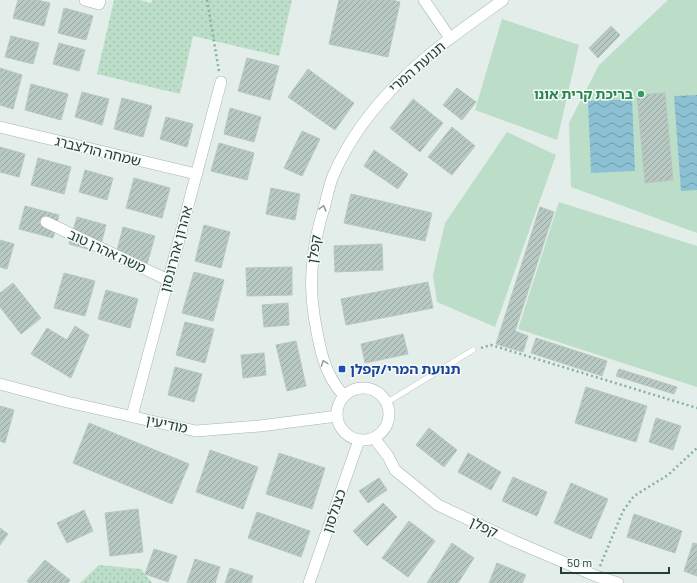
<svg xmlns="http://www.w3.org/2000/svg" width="697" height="583" font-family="Barlow,'Noto Sans Hebrew',sans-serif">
<defs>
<pattern id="grass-dots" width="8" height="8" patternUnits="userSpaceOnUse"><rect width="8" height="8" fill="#bcdec8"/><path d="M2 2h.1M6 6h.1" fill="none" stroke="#a1c0ad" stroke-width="1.8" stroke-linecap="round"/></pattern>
<pattern id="water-waves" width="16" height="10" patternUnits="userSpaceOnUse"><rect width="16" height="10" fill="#8bc1d2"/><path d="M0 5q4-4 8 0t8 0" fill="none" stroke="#719eab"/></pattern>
<pattern id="building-hatch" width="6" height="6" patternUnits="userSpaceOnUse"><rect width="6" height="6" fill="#b8c8c3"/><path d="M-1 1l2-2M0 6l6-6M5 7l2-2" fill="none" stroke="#95a49f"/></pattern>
</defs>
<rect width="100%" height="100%" fill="#e3ede9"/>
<g fill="url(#grass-dots)">
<path d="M114,0H140L151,3L152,0H292L279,56L193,36L180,94L97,74Z"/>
<path d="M99,565L141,569L152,583H80Z"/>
</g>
<g fill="#bcdec8">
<path d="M668,0H697V233L571,187L569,123L599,65Z"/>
<path d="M502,19L579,45L557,140L475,110Z"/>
<path d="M507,132L556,155L495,327L437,302L433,275L445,223Z"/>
<path d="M559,202L697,246V387L518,329Z"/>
</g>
<g fill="url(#water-waves)">
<path d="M697,95V190L681,191L674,96Z"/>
<path d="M632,99L635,171L591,173L588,101Z"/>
</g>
<g fill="url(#building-hatch)" stroke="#b6c7c1">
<path d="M18,0H37L50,3L44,26L13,18Z"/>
<path d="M339,0H392L400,2L388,57L329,44Z"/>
<path d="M64,8L93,16L86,40L58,33Z"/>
<path d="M611,26L620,35L598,58L589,48Z"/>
<path d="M11,36L39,43L33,64L5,57Z"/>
<path d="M59,43L85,50L79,71L53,64Z"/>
<path d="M247,58L279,66L270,100L238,91Z"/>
<path d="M0,68L22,75L13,109L0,105Z"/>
<path d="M308,69L354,103L335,130L288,97Z"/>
<path d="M31,84L68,94L61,120L25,110Z"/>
<path d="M457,88L476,102L462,120L443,105Z"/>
<path d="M82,92L109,99L102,125L75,117Z"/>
<path d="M665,93L673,180L645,183L637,95Z"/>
<path d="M122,98L152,106L143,137L114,129Z"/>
<path d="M413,99L443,123L420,152L390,128Z"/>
<path d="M230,108L261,117L254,142L224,134Z"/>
<path d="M166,117L193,124L187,147L160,139Z"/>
<path d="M452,127L475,146L452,175L428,157Z"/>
<path d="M302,131L320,139L302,176L284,168Z"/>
<path d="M219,143L254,153L247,180L211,171Z"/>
<path d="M0,147L25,154L19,177L0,172Z"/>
<path d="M374,150L408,174L398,189L364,166Z"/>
<path d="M38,158L71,167L64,194L31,185Z"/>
<path d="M85,170L113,178L107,200L79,192Z"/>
<path d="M134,178L170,188L162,218L126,208Z"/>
<path d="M271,188L300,194L295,220L266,214Z"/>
<path d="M351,194L432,213L425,241L344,223Z"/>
<path d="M25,206L59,215L53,238L19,229Z"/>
<path d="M540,207L554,212L515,331L528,336L523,352L496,344Z"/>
<path d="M77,217L106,225L99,252L69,244Z"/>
<path d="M204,225L230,232L221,268L195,261Z"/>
<path d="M123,227L155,236L147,264L116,255Z"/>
<path d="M0,240L14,244L7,269L0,267Z"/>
<path d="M382,244L383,270L335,272L334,246Z"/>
<path d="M292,267V295L247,296L246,268Z"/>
<path d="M194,272L224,280L213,321L182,313Z"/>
<path d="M64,273L95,281L85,316L54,308Z"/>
<path d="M428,282L433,308L346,325L341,299Z"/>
<path d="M13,283L41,318L21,334L0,307V293Z"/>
<path d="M106,290L138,299L130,328L98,319Z"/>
<path d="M288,303L289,325L264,327L262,305Z"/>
<path d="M185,322L214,329L205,363L176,355Z"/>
<path d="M75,326L89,335L71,378L31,354L47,328L67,340Z"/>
<path d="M403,334L408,354L365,363L361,344Z"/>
<path d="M536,338L607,361L602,376L531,353Z"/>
<path d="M296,341L306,386L287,391L276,345Z"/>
<path d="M264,353L266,375L243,378L241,355Z"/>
<path d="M175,367L202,374L194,402L168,395Z"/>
<path d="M619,369L677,387L674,394L616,376Z"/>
<path d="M586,387L647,406L636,442L575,423Z"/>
<path d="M0,406L14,410L5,443L0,441Z"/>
<path d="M656,418L681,426L673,450L649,442Z"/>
<path d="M89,423L189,464L172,504L73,463Z"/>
<path d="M429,428L457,450L444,467L416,445Z"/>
<path d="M210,450L258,467L243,509L196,492Z"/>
<path d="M279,453L325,468L312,509L266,494Z"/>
<path d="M468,453L501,472L491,490L458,472Z"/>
<path d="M513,477L547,492L537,516L502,501Z"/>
<path d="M379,478L387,490L368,503L359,491Z"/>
<path d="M571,483L608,499L591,539L554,523Z"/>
<path d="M383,503L397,517L367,546L353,531Z"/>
<path d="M138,509L143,552L110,556L105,513Z"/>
<path d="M84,510L93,531L67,543L57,523Z"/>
<path d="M257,512L310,531L301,557L248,538Z"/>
<path d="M634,514L682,531L675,553L627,537Z"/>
<path d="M409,521L435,541L408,577L382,558Z"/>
<path d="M0,528L8,534L0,545Z"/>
<path d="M452,543L474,558L458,583H427Z"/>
<path d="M693,543L697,544V576L684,571Z"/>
<path d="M154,549L177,556L168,582L145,574Z"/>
<path d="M195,559L220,567L215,583H187Z"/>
<path d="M45,560L70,580L68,583H29L27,581Z"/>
<path d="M497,563L526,575L522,583H489Z"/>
<path d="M230,568L253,576L251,583H225Z"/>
</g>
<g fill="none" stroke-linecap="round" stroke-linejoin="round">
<defs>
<path id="lane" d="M386,403L473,350"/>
<g id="street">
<path d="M85,0L99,4L100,0"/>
<path d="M424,0L450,38"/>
<path d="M0,127L196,174"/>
<path d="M46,222L168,280"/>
<path d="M0,384L67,402L196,431L260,426L337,416"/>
<circle cx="363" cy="414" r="26"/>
<path d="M344,396C323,373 319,345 314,315C308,278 313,243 324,208C327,197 329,186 333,176C368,95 434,49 503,0"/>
<path d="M132,416L221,82"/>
<path d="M374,438L388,456L395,470L438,505L514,541L596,576L618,583"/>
<path d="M309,583L359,440"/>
</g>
</defs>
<use href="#lane" stroke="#a6b5b1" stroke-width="6"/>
<use href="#street" stroke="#a6b5b1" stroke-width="12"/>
<g stroke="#84b1a6" stroke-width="2.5" stroke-dasharray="2 3" stroke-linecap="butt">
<path d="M207,0L219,71"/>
<path d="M481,348L491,345L697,408"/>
<path d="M600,566L623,511L634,496L668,475L697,448"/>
</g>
<use href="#lane" stroke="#fff" stroke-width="5.5"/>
<use href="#street" stroke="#fff" stroke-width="11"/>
</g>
<defs><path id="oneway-chevron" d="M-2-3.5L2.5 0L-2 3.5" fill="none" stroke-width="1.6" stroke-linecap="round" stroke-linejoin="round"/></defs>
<g stroke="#919f9c">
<use href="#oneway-chevron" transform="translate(323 208) rotate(-74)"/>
<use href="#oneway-chevron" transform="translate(324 363) rotate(-110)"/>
</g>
<circle fill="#2e9e5b" stroke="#f4f9f7" stroke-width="1.5" cx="641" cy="94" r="4"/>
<rect fill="#1a4fb4" stroke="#f4f9f7" stroke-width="1.5" x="338" y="365" width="8" height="8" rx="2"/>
<g text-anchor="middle" stroke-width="3" stroke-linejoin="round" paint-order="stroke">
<g font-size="14" fill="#233f39" stroke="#f4f9f7">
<text transform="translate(417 67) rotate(-41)" y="5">תנועת המרי</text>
<text transform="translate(98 151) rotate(14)" y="5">שמחה הולצברג</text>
<text transform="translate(176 249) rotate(-75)" y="5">אהרון אהרונסון</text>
<text transform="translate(314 249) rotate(-81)" y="5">קפלן</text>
<text transform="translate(107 251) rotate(25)" y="5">משה אהרן טוב</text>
<text transform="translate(167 424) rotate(12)" y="5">מודיעין</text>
<text transform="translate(334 511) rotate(-71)" y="5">כצנלסון</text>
<text transform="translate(484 527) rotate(25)" y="5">קפלן</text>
</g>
<g font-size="14" font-weight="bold" fill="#27864d" stroke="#f4f9f7" text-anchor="end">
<text x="633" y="99">בריכת קרית אונו</text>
</g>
<g font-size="14" font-weight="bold" fill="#164399" stroke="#f4f9f7" text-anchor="start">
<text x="350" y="374">תנועת המרי/קפלן</text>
</g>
</g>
<path d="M561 567v6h108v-6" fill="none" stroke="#233f39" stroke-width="2"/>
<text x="567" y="567" font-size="12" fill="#233f39" stroke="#f4f9f7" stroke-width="3" paint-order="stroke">50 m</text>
</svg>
